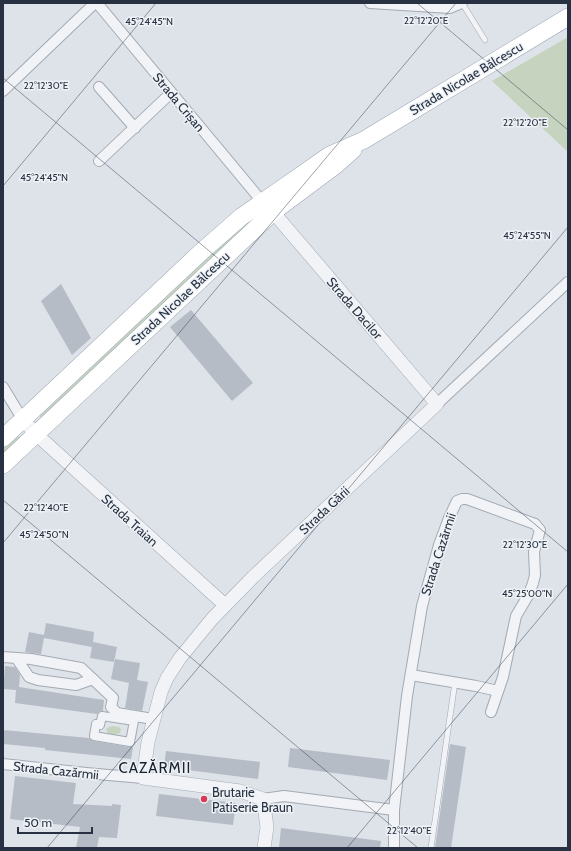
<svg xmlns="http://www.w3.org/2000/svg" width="571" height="851" font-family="Cabin,sans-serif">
<rect width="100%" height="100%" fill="#dee3e9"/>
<g fill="#c5d3bf">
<path d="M568,37V152L492,81Z"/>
<path d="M258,211H262L44,418H40V413L158,301Z"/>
<path d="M15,436H18L21,438L3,458V448Z"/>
<path d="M113,726L119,727L121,729L120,733L115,735L108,734L106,729L109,727Z"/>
</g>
<g fill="#b5bcc6">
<path d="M61,284L91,338L72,355L41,301Z"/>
<path d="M191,310L253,383L232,401L170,327Z"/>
<path d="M46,623L94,632L93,642L117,647L114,662L90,658L92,647L44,638L41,654L25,652L29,632L44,635Z"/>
<path d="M115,659L140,663L137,680L148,682L142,711L125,708L129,683L111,679Z"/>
<path d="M5,666L15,667L20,675L19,687L104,700L103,711H100L97,714L15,703L16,690L3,689Z"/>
<path d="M3,730L89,738L93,741L129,747H133L131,759L45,750V748L3,744Z"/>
<path d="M450,744L466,747L451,848H435Z"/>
<path d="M290,748L390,760L387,780L288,767Z"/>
<path d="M166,751L260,762L258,779L164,767Z"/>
<path d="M15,776L76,783L73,804L112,806V804L121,805L117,838L99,837L97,848H76L80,827L10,819Z"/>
<path d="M159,794L236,803L233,825L156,816Z"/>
<path d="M281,828L381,841L380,848H279Z"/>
</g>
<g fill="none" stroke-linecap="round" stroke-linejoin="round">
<defs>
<g id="service">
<path d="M462,3L485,40"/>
<path d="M431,848L455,682"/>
</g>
<path id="pedestrian" d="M102,716L134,721L130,742L94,736L96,724L100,725Z"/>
<g id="minor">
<path d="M97,3L265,205"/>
<path d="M370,3L450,8L462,3"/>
<path d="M99,87L135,128"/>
<path d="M3,91L95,3"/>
<path d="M99,161L171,93"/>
<path d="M3,387L23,420"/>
<path d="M437,404L568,282"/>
<path d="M3,657L31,659L81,668L113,698L111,707L117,713L153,719"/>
<path d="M17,659L29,677L38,680L76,685L93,679"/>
<path d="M411,675L476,686L498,691"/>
<path d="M3,764L86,773L143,778"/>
<path d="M263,799L284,796L394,810"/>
<path d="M394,848V810L407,696L422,606L439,545L449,518L457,501L462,499H467L535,524L540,530L534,552L535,575L533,583L529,594L516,616L503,677L491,712"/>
</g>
<g id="tertiary">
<path d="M23,420L36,434L225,605"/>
<path d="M264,848L267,827L263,799L240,791L143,778L148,742L161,692L167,678L180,658L212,619L253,577L437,404L273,212"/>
</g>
<g id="primary">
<path d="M3,438L200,253L241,217L330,155L364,140L568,17"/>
<path d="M3,465L273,212L336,165L353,150"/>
</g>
</defs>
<use href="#service" stroke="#a3aab3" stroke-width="6"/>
<use href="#pedestrian" stroke="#a3aab3" stroke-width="10"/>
<use href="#minor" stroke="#a3aab3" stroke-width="12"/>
<use href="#tertiary" stroke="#a3aab3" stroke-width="14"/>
<use href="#primary" stroke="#9da7b5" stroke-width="18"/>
<use href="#service" stroke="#f1f3f7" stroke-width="5"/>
<use href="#pedestrian" stroke="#f1f3f7" stroke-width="8"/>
<use href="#minor" stroke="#f1f3f7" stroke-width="10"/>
<use href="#tertiary" stroke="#f1f3f7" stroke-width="13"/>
<use href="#primary" stroke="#fff" stroke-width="17"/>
</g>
<path fill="none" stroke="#273141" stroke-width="1" stroke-opacity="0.45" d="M417,3L568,130M3,78L568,552M3,186L156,3M3,500L418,848M3,543L456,3M47,848L568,227M347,848L568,584"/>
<circle fill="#d63b58" stroke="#eef2f6" stroke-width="1.5" cx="204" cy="799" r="4"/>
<g text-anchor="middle" stroke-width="3" stroke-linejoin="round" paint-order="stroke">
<g font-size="13" fill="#273141" stroke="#eef2f6">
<text transform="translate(466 78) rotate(-31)" y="5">Strada Nicolae Bălcescu</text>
<text transform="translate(179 102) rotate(50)" y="5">Strada Crișan</text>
<text transform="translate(180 298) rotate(-43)" y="5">Strada Nicolae Bălcescu</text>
<text transform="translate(355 308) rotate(49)" y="5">Strada Dacilor</text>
<text transform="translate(324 510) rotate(-43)" y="5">Strada Gării</text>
<text transform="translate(130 520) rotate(42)" y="5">Strada Traian</text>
<text transform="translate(438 554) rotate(-72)" y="5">Strada Cazărmii</text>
<text transform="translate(56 770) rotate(6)" y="5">Strada Cazărmii</text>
</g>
<g font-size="13" fill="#273141" stroke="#eef2f6" text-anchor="start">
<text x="212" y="797">Brutarie<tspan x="212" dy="15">Patiserie Braun</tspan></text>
</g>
<g font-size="15" letter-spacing="1" fill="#192231" stroke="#eef2f6">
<text x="155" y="773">CAZĂRMII</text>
</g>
</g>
<g font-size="10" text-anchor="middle" fill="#273141" stroke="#eef2f6" stroke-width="3" stroke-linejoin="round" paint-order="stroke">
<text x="426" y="24">22°12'20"E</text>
<text x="149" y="25">45°24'45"N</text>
<text x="46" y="89">22°12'30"E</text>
<text x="525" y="126">22°12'20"E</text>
<text x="44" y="181">45°24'45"N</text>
<text x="527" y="239">45°24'55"N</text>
<text x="46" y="511">22°12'40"E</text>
<text x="44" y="538">45°24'50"N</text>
<text x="525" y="548">22°12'30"E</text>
<text x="527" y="597">45°25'00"N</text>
<text x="409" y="834">22°12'40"E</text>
</g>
<rect width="571" height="851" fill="none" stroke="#273141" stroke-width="8"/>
<path d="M18 827v6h74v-6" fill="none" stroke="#273141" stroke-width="2"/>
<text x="24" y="827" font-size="12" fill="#273141" stroke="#eef2f6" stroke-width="3" paint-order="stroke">50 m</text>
</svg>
